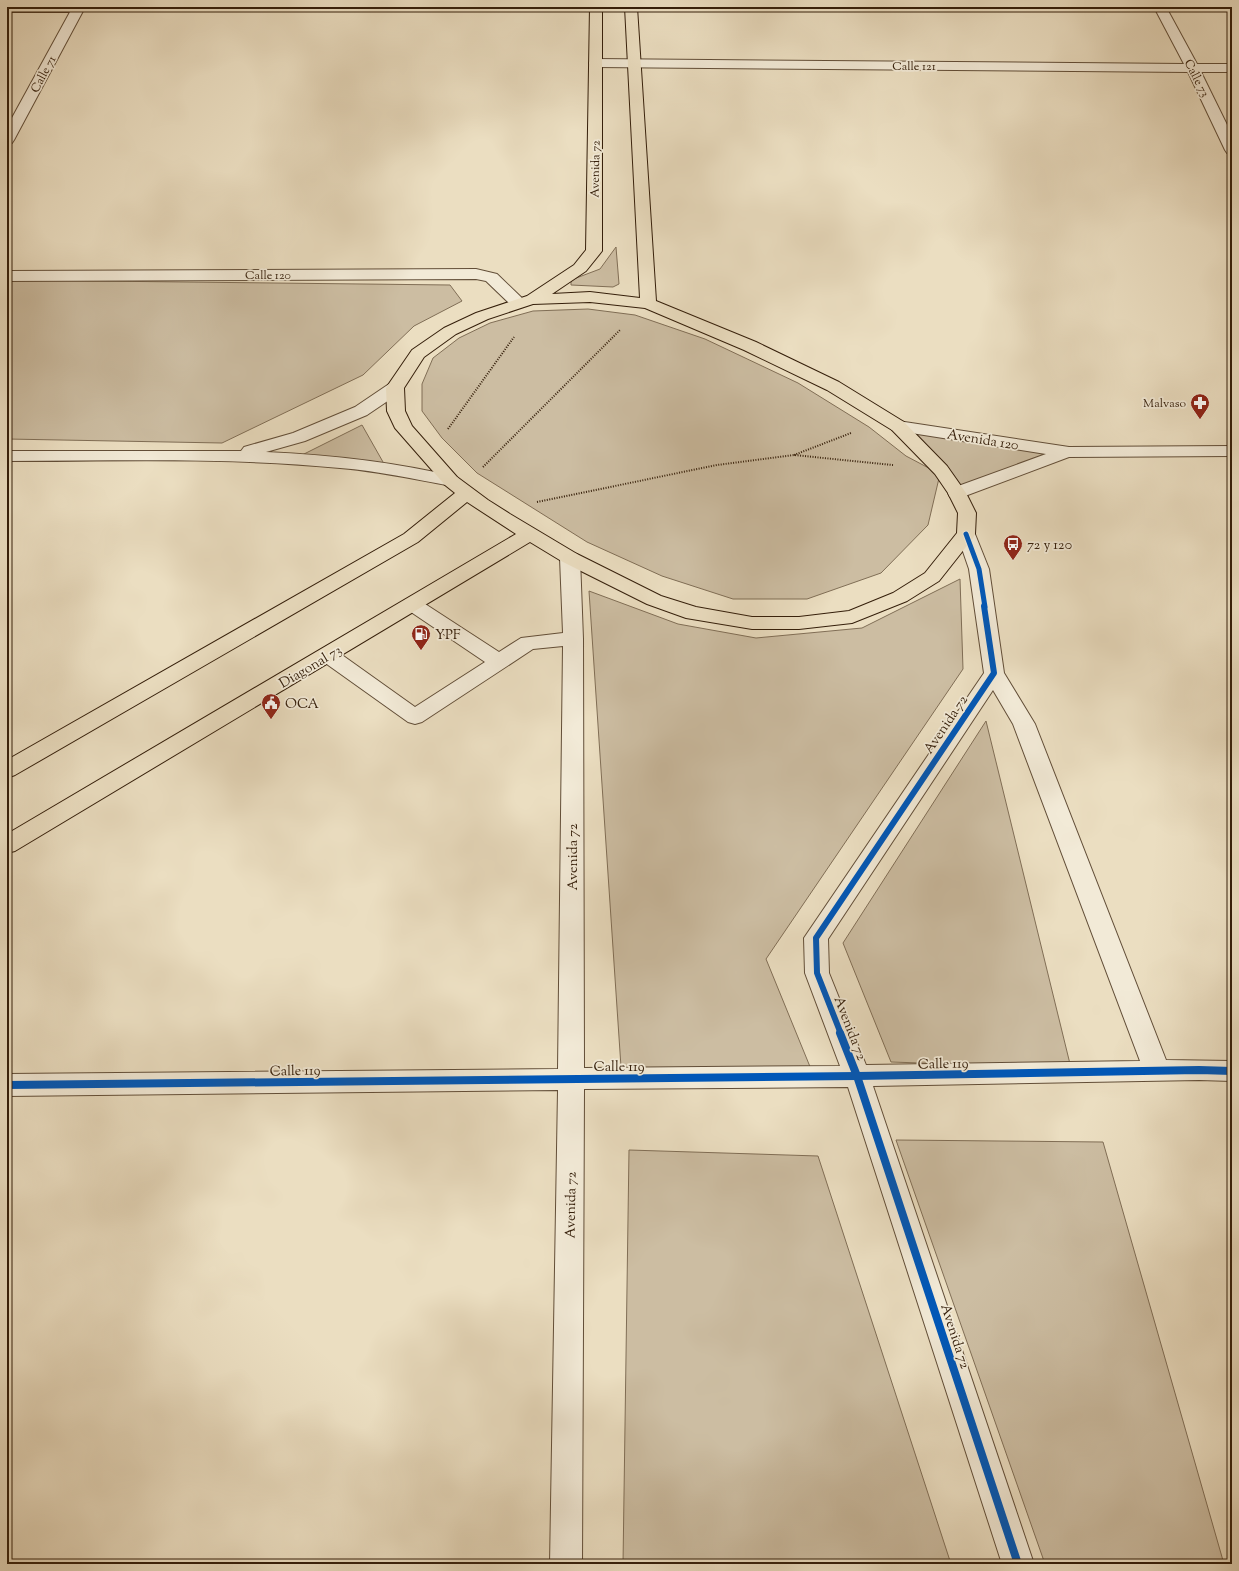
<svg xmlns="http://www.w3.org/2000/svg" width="1239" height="1571" font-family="'Sorts Mill Goudy',serif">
<rect width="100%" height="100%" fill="#ebdec1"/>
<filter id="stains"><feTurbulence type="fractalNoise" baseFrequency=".005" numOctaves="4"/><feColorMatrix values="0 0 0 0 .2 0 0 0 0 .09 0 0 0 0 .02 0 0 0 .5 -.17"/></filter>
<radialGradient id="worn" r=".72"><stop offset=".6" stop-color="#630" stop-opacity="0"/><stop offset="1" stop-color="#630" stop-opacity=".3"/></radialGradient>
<g fill="#ccbda2" stroke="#806e56">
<path d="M616,247L619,284L613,287L571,285V280L600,269Z"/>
<path d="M7,280L450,285L462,301L414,326L363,375L222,443L7,439Z"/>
<path d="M588,309L635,315L705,339L798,383L869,427L906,456L940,474L928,525L881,573L807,599H733L662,576L587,542L477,473L442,438L422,411V384L433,358L459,338L490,323L533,311Z"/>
<path d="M362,425L387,469L292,460Z"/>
<path d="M903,428L1064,453L958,491Z"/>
<path d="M960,579L963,669L766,959L813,1074L621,1067L589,591L678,624L756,638L862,628Z"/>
<path d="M986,721L1071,1068L891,1062L843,943Z"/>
<path d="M896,1140L1103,1142L1224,1564H1045Z"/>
<path d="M629,1150L818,1156L951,1564H623Z"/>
</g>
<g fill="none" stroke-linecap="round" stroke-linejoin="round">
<defs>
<g id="minor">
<path d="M7,7H274L272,10L268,11H83L14,140L12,143L7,144V127L70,12H7Z"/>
<path d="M1154,7H1166L1197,64H1232V72H1201L1232,135V154L1227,153L1225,150L1188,72L596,67L591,66L589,63L591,60L596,59L1184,64Z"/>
<path d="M476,269L497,274L524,300L526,303L524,306L518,308L512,306L486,281L476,279L7,281V271Z"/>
<path d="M395,383L401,384L404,388L401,392L367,415L305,441L266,452C331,455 395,462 457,477L460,481L457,485L451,486C414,479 378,471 340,468C230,457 118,461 7,461V451H241L244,447L293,433L355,407L389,384Z"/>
<path d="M898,421L1069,447L1232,446V456L1069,457L957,499L950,497L948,493L950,489L1046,454L892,430L889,426L892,422Z"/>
<path d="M966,528L973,530L975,534L989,569L1004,673L1035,724L1166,1060L1232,1061V1081L1199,1080L873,1086L1034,1564H1002L848,1087L584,1089L582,1564H550L558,1090L7,1096V1074L558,1069L563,646L533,649L422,722L415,724L408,722L321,660L318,655L321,650L328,648L335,650L415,707L485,662L405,608L402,604L405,600L412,598L419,600L499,652L521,638L563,633L560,558L563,554L570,552L577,554L580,558L583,639L584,1068L840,1066L805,973L804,938L984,673L969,569L957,534L959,530ZM993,690L1013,724L1140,1061L866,1065L829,973L828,939Z"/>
</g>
<path id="major" d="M590,7H602V251L586,271L552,294L590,292L640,298L625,7H637L656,301L756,342L839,382L904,422L947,466L966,493L976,513L975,534L973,538L939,581L907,601L852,623L799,629H752L686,618L647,604L563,562L530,542L15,851L7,853V834L516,534L467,502L418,542L15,775L7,778V760L404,534L455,493L445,485L395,428L387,411L386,388L412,350L444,328L476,313L527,296L574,265L586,250ZM590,302L645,308L744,350L827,390L892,430L935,474L948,493L958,513L957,533L925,573L893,593L849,611L799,617H752L696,607L661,596L577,554L510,514L488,500L457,477L412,426L405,411L404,388L424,357L456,334L488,319L533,304Z"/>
</defs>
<use href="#minor" stroke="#624e38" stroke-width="2"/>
<use href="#major" stroke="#341e0a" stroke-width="2"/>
<g stroke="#341e0a" stroke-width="2" stroke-dasharray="1 1.5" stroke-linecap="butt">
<path d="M448,429L514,337"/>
<path d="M794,455L851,433"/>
<path d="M483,467L620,330"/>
<path d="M537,502L717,465L794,455L893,465"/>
</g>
<use href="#minor" fill="#f2ead7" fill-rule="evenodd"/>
<use href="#major" fill="#ebdec1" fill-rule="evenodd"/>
<defs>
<path id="cycleway-far2" d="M966,534L979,569L985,607"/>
<path id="cycleway-far1" d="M841,1034L817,973L816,938L994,673L984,606"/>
<g id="cycleway">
<path d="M840,1033L857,1076L1018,1564"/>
<path d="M7,1085L857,1076L1199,1070L1232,1071"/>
</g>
</defs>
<use href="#cycleway-far2" stroke="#f2ead7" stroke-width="7"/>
<use href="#cycleway-far1" stroke="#f2ead7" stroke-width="8"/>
<use href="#cycleway" stroke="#f2ead7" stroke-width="10"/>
<use href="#cycleway-far2" stroke="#0057b8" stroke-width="5"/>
<use href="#cycleway-far1" stroke="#0057b8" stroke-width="6"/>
<use href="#cycleway" stroke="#0057b8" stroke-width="8"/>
</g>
<defs>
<symbol id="pharmacy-pin" viewBox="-11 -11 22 30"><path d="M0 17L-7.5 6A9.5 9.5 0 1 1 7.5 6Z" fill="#8f2418" stroke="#f2ead7"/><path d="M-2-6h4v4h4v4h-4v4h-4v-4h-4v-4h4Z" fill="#fff"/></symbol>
<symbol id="bus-pin" viewBox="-11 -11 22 30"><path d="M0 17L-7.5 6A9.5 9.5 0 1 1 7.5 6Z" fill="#8f2418" stroke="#f2ead7"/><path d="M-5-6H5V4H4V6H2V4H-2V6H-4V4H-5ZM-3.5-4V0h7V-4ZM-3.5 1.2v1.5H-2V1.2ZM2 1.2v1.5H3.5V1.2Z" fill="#fff"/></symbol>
<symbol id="fuel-pin" viewBox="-11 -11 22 30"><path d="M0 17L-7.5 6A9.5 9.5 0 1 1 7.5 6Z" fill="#8f2418" stroke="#f2ead7"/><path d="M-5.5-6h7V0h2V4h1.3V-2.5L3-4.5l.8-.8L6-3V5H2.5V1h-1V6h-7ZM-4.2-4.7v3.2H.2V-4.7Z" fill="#fff"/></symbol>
<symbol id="civic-pin" viewBox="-11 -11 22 30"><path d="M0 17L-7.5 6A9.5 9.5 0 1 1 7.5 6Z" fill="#8f2418" stroke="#f2ead7"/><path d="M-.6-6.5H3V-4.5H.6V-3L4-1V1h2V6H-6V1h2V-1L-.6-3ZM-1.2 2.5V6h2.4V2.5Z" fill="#fff"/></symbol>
</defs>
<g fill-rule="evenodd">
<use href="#pharmacy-pin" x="1189" y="392" width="22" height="30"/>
<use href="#bus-pin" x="1002" y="533" width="22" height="30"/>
<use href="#fuel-pin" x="410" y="623" width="22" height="30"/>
<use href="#civic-pin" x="260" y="692" width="22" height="30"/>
</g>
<g text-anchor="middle" stroke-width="3.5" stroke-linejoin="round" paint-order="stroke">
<g font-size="12" fill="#341e0a" stroke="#f2ead7">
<text x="914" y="70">Calle 121</text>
<text transform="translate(43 74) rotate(-62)" y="4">Calle 71</text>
<text transform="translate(1197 78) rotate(63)" y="4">Calle 73</text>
<text transform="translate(595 169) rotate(-89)" y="4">Avenida 72</text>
<text x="268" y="279">Calle 120</text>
</g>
<g font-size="12" fill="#341e0a" stroke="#f2ead7" text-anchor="end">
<text x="1186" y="407">Malvaso</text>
</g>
<g font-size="14" fill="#341e0a" stroke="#f2ead7">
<text transform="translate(983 439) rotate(9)" y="5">Avenida 120</text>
<text transform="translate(310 666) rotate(-31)" y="5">Diagonal 73</text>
<text transform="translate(945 724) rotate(-56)" y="5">Avenida 72</text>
<text transform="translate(572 857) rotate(-90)" y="5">Avenida 72</text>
<text transform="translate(851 1028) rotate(69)" y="5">Avenida 72</text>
<text transform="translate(943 1063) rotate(-1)" y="5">Calle 119</text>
<text x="619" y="1071">Calle 119</text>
<text transform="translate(295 1070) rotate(-1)" y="5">Calle 119</text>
<text transform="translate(570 1205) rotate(-89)" y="5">Avenida 72</text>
<text transform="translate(956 1336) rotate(72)" y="5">Avenida 72</text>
</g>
<g font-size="14" fill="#341e0a" stroke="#f2ead7" text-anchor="start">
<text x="1027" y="549">72 y 120</text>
<text x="435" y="639">YPF</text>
<text x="285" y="708">OCA</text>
</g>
</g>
<rect width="1239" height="1571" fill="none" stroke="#ebdec1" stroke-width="24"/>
<rect x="8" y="8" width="1223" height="1555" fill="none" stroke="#341e0a" stroke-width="2"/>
<rect x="12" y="12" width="1215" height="1547" fill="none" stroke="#341e0a"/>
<rect width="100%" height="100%" filter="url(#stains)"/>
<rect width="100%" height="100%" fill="url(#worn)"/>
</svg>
